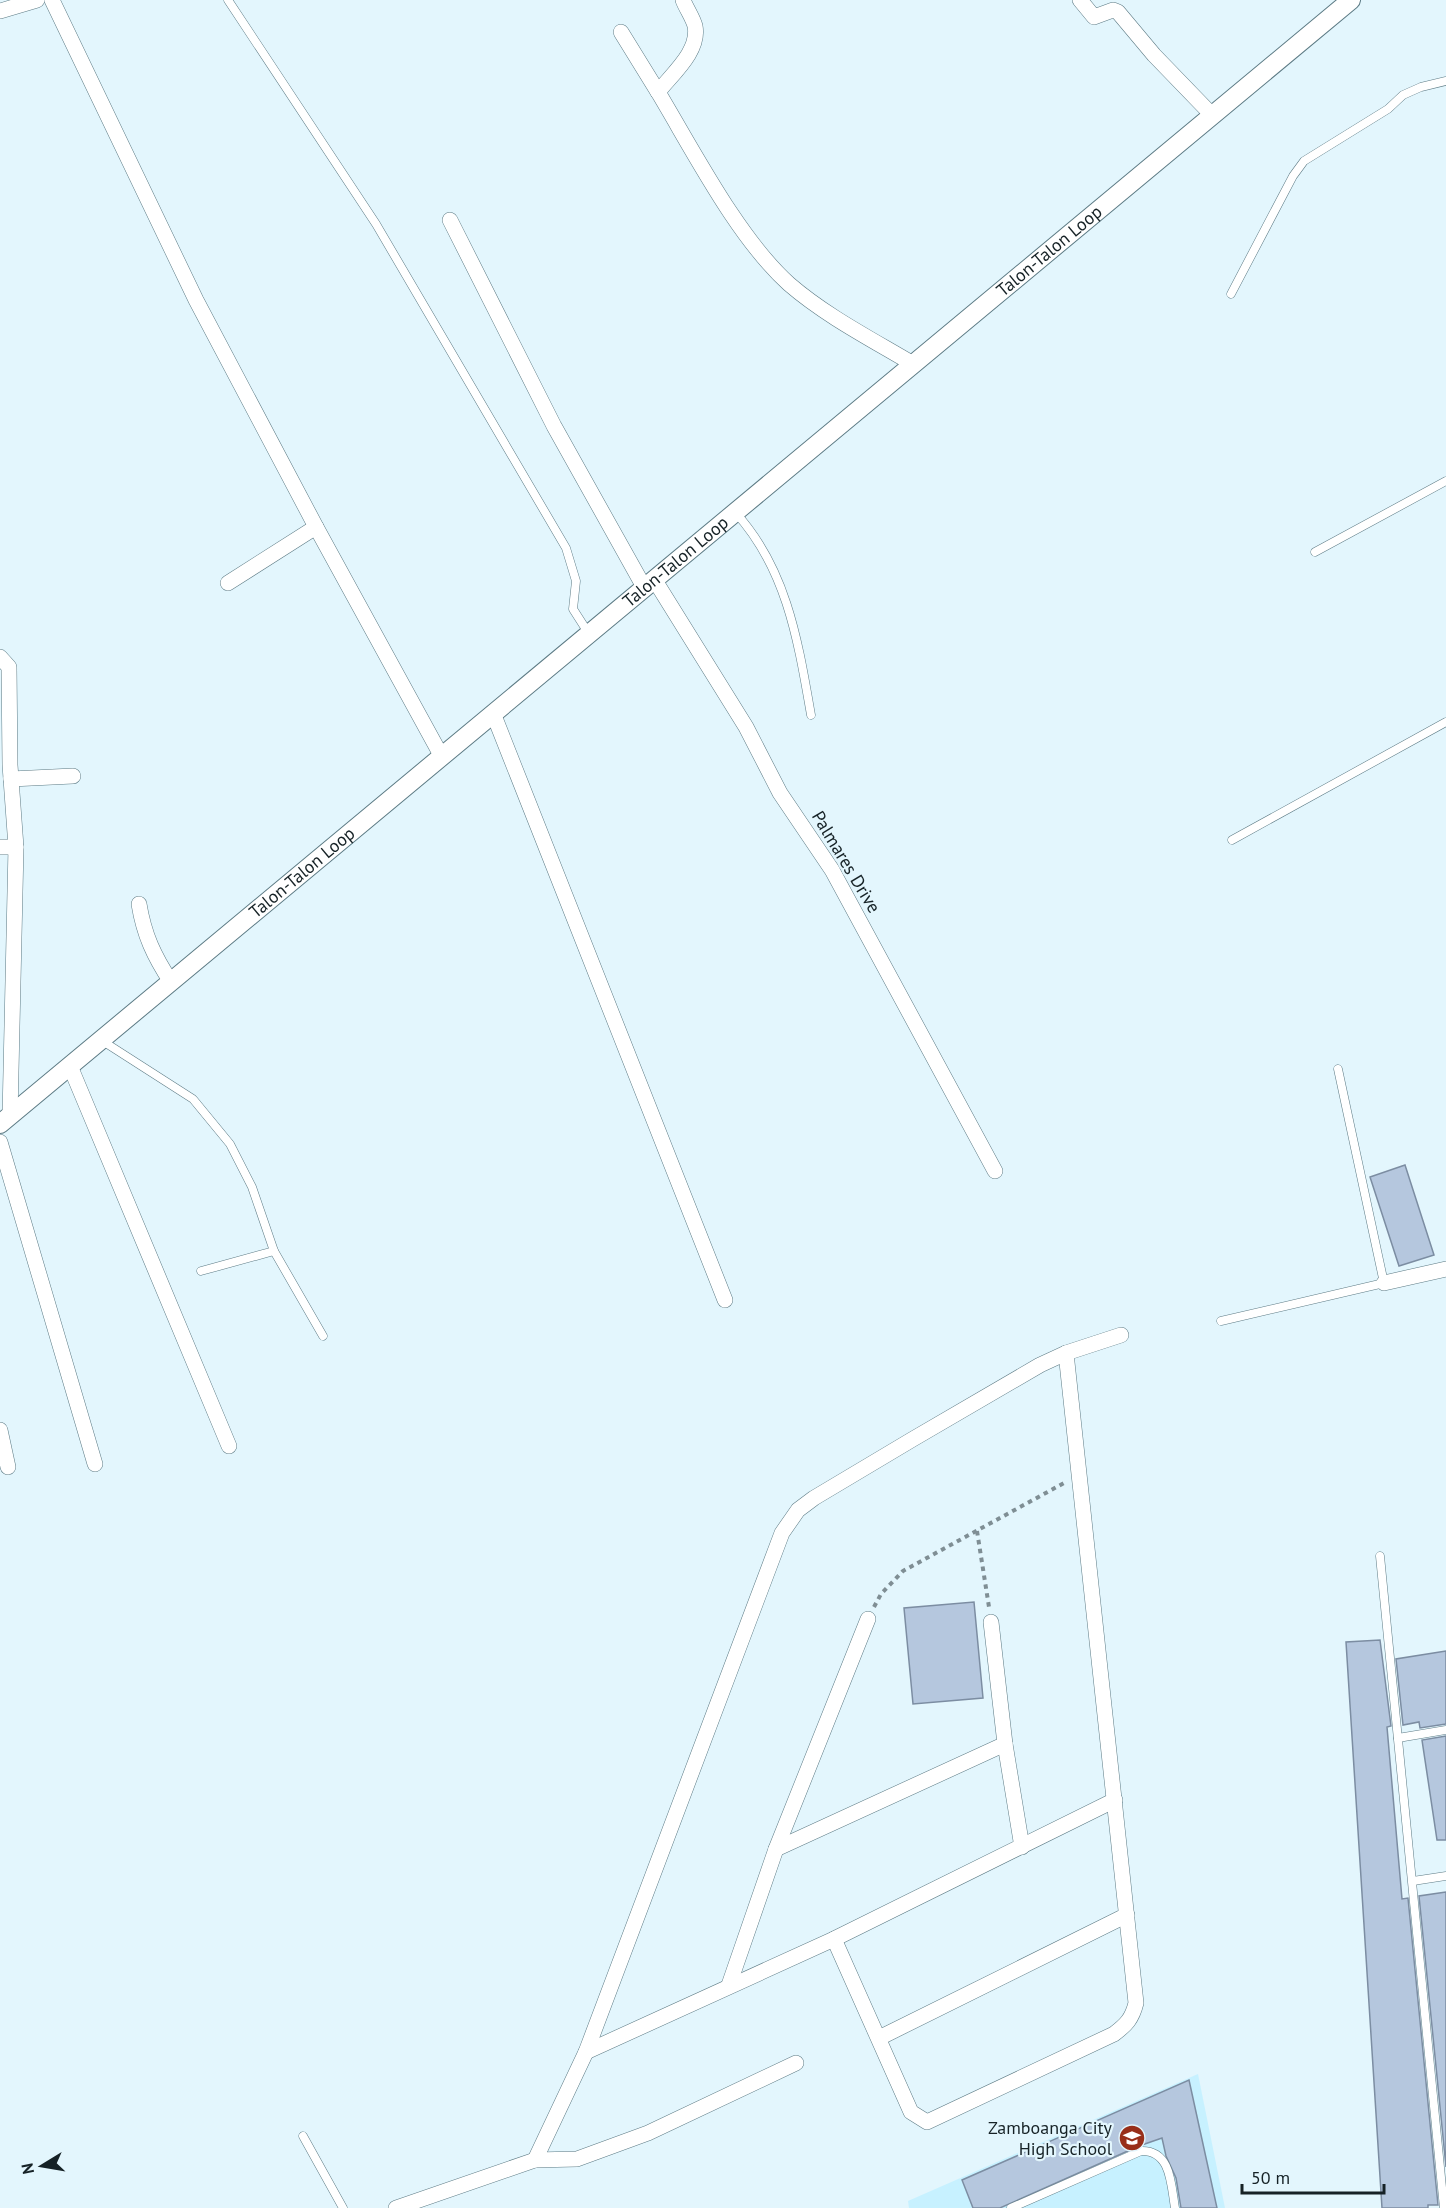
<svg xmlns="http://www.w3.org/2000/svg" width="1446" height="2208" font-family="'PT Sans',sans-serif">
<rect width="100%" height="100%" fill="#e3f6fd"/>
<path fill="#c7f1ff" d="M1198,2074L1225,2208H909L908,2201Z"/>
<g fill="#b5c7de" stroke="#7c8da2" stroke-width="1.5">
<path d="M1405,1165L1434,1255L1399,1266L1370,1177Z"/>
<path d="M974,1602L983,1698L913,1704L904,1608Z"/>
<path d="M1380,1640L1391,1726L1387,1727L1402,1899L1408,1898L1438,2205H1428V2208H1382L1346,1642Z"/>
<path d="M1446,1651V1724L1420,1728L1419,1722L1403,1725L1396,1659Z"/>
<path d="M1446,1736V1840H1437L1422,1740Z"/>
<path d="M1446,1892V2167L1419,1896Z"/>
<path d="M1189,2080L1217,2208H1181L1176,2178L1166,2156L1162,2138L1139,2146L1000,2208H973L962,2180Z"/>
</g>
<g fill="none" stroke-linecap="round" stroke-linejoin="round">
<defs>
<g id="service">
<path d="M228,0L376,224L566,548L576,581L573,609L589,634"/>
<path d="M1231,294L1293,176L1304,161L1388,109L1403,95L1421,87L1446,81"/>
<path d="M735,512C787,569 798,641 811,715"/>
<path d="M1315,552L1446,481"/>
<path d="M1232,840L1446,722"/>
<path d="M101,1040L193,1099L230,1144L252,1187L274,1251L323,1336"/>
<path d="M201,1271L274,1251"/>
<path d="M1221,1321L1384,1283L1338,1069"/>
<path d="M1380,1556L1444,2208"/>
<path d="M1398,1738L1446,1730"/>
<path d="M1413,1881L1446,1876"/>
<path d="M303,2136L343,2208"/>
<path d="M1011,2208L1141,2151C1171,2150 1171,2184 1175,2208"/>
</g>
<g id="minor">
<path d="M52,0L196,300L316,527L442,757"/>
<path d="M683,0C686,8 693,18 695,26C700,51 672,74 658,92C694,152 738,238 789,284C826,316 871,339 913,364"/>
<path d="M1080,0L1094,17L1113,10L1118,12L1154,55L1212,115"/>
<path d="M0,11L37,0"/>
<path d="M621,32L658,92"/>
<path d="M450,220L554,426L644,587"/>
<path d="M654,579L746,727L780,793L832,870L995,1171"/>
<path d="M228,583L316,527"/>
<path d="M0,657L9,667L10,765L16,847"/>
<path d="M493,713L725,1300"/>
<path d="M11,779L73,776"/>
<path d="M0,847H16L10,1116"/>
<path d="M139,904C144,935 154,956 171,982"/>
<path d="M70,1066L229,1446"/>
<path d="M0,1142L95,1464"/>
<path d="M1384,1283L1446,1269"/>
<path d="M0,1430L8,1467"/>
<path d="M991,1622L1005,1744L1022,1847"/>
<path d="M776,1849L1005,1744"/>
<path d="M834,1939L911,2112L927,2122L1114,2034C1126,2025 1132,2019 1136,2003L1066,1353"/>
<path d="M729,1985L776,1849L868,1619"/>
<path d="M879,2038L1127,1915"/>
<path d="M586,2052L834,1939L1115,1800"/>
<path d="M796,2063L648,2133L577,2159L535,2160L586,2052L782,1533L798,1510L814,1498L913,1439L1040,1365L1066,1353L1121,1335"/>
<path d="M396,2208L535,2160"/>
</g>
<g id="tertiary">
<path id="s1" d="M0,1124L1351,0"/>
</g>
</defs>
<use href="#service" stroke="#5d7b85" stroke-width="9"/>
<use href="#minor" stroke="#5d7b85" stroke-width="16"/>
<use href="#tertiary" stroke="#5d7b85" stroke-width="20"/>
<g stroke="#7f8e94" stroke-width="4" stroke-dasharray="4.5 4.5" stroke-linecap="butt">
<path d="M977,1531L989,1607"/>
<path d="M874,1607L881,1594L903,1571L1064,1483"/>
</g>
<use href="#service" stroke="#fff" stroke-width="8"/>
<use href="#minor" stroke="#fff" stroke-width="15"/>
<use href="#tertiary" stroke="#fff" stroke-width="18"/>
</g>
<defs>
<symbol id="school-disc" viewBox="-11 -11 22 22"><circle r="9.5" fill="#982f1a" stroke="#e3f6fd"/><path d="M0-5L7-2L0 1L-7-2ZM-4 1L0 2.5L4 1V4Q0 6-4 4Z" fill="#fff"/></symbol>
</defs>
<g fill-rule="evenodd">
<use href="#school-disc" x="1117" y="2123" width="30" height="30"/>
</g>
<g text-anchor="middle" stroke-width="4.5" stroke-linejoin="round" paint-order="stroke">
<g font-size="18" fill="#162226" stroke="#e3f6fd">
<text dy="6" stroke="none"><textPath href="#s1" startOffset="1365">Talon-Talon Loop</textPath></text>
<text dy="6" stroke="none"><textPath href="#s1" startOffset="879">Talon-Talon Loop</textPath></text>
<text transform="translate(846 862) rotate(59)" y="6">Palmares Drive</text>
<text dy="6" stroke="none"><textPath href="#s1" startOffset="393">Talon-Talon Loop</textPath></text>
</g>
<g font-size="18" fill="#162226" stroke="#e3f6fd" text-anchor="end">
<text x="1112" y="2134">Zamboanga City<tspan x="1112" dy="21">High School</tspan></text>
</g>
</g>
<g transform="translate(42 2166) rotate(259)" stroke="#e3f6fd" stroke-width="4.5" paint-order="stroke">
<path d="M0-4.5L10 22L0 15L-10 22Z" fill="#162226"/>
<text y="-9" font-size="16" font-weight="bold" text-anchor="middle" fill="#162226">N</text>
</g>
<path d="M1242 2184v9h142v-9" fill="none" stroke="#162226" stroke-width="3"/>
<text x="1251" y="2184" font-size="18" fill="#162226" stroke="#e3f6fd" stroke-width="4.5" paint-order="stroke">50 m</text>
</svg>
